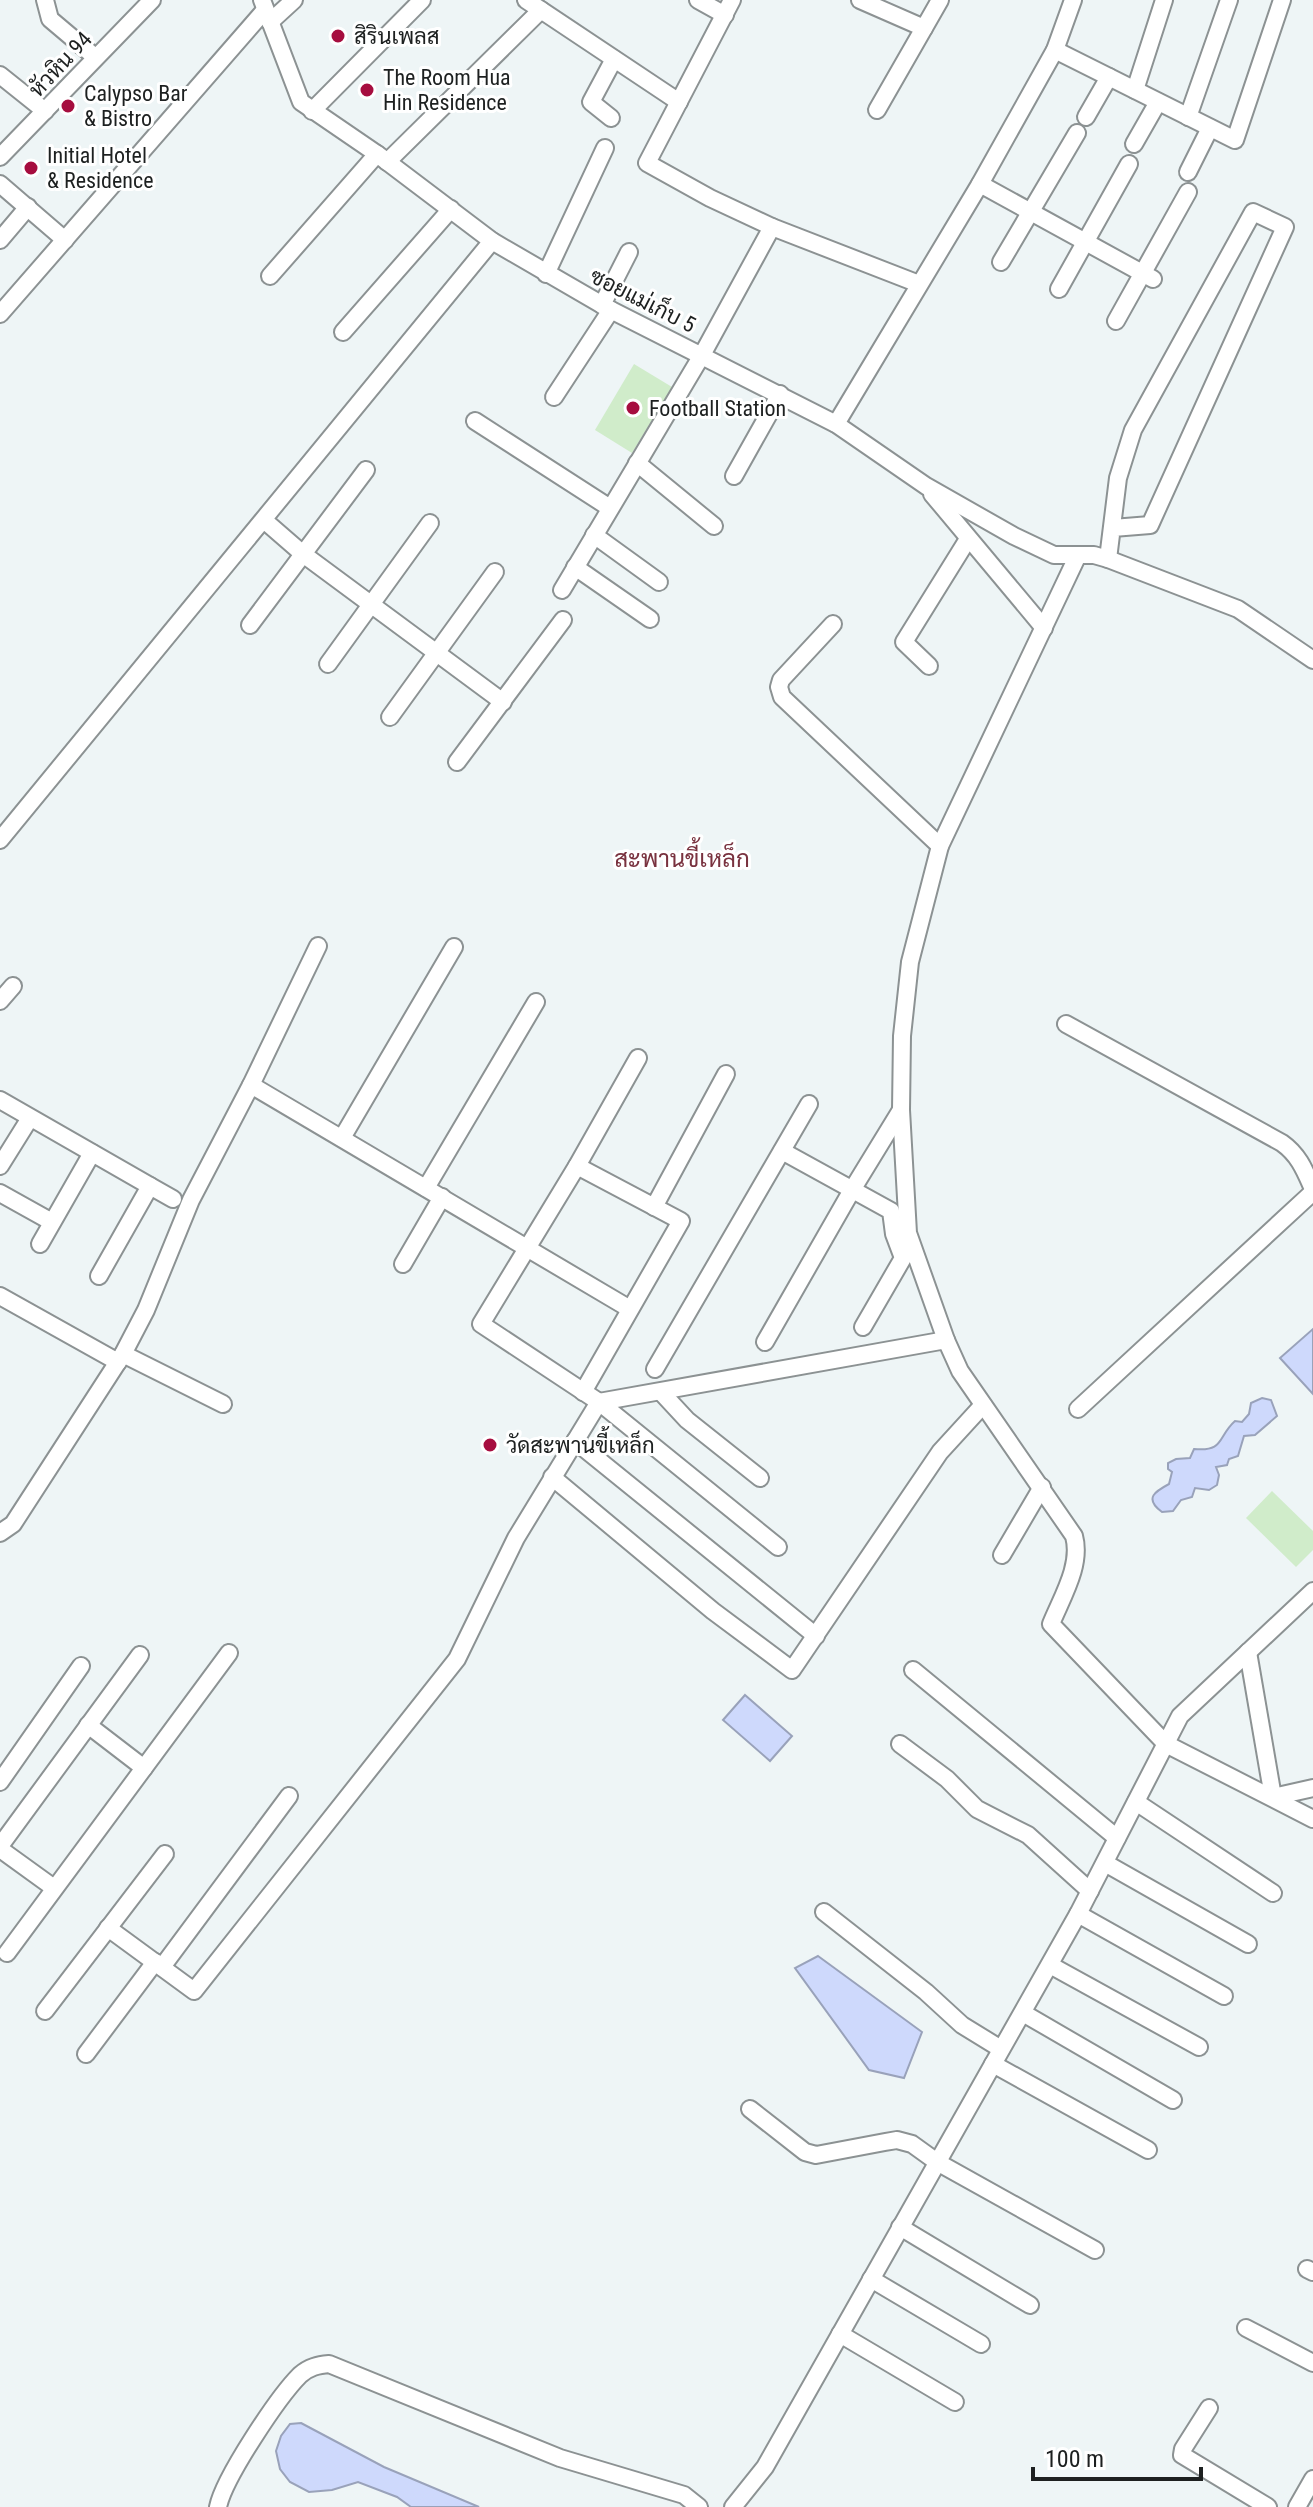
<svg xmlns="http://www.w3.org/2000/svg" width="1313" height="2507" font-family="'Roboto Condensed',Sarabun,sans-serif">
<rect width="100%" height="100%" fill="#eef5f6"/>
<g fill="#d0ecca">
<path d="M634,364L672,387L632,453L595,430Z"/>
<path d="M1272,1491L1313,1531V1550L1296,1567L1246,1518Z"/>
</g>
<g fill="#ced9fc" stroke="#99a2ba" stroke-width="2">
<path d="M1313,1329V1394L1280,1358Z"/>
<path d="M1262,1398L1271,1400L1277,1416L1255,1435L1244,1436L1238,1456L1229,1459L1227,1465L1216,1467L1219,1475L1217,1485L1209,1490L1195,1488L1192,1497L1181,1500L1173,1511L1162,1512C1143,1498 1156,1491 1169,1484L1172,1472L1168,1469V1463L1176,1459L1190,1458L1194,1449C1225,1452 1217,1437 1235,1421L1242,1422L1249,1414L1251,1403Z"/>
<path d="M745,1695L792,1736L770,1761L723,1720Z"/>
<path d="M818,1956L922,2032L904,2078L869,2070L795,1968Z"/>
<path d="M301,2423L384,2467L479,2507H411L397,2497L358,2482L332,2490L309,2492L290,2482L280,2469L276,2451L281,2436L290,2424Z"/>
</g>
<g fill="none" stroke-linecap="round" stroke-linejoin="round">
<defs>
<g id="minor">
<path d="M45,0L50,19L95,57"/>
<path d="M262,0L301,102L377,154L492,241L611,310L836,424L926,486L1014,536L1054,555H1094L1108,559L1238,609L1313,660"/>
<path d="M526,0L679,102"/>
<path d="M698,0L725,15"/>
<path d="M860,0L924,28L940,0"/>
<path d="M270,22L294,0"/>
<path d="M1055,50L1235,140L1282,0"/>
<path d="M0,75L45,111"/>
<path d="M1135,90L1164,0"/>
<path d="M877,110L924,28"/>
<path d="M312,111L422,0"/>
<path d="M1086,117L1109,77"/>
<path d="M1188,117L1229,0"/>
<path d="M611,118L591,102L614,59"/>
<path d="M1134,144L1158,102"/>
<path d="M0,157L152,0"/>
<path d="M387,162L541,10"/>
<path d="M1188,172L1210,128"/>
<path d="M0,184L65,240"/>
<path d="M980,184L1153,279"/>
<path d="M772,227L919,284"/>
<path d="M0,240L28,207"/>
<path d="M1001,262L1077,133"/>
<path d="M546,274L605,148"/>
<path d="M270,276L377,154"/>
<path d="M1059,289L1129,164"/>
<path d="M602,305L629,252"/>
<path d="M0,314L265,10"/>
<path d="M1116,321L1188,192"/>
<path d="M343,332L451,209"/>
<path d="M554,397L611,310"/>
<path d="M475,421L610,508"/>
<path d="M836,424L980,184L1055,50L1073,0"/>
<path d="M637,463L714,526"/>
<path d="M734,476L780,394"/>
<path d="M932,494L1044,628"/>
<path d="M265,521L303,554L503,702"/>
<path d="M594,535L659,582"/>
<path d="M1108,559L1118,478L1133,430L1253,212L1285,227L1150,525L1113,528"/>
<path d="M575,567L650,619"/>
<path d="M562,590L702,355L772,227L710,198L647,163L732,0"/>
<path d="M833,624L781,680L779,687L782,697L940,846"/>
<path d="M250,625L366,470"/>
<path d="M328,664L430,523"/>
<path d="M929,666L904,642L968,539"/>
<path d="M390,717L495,572"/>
<path d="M457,762L563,620"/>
<path d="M0,840L492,241"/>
<path d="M0,1001L13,986"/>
<path d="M1066,1024L1282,1143C1299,1155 1305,1171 1313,1189"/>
<path d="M638,1058L577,1166L481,1324L599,1402L778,1547"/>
<path d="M251,1085L630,1309"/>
<path d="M0,1100L150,1186L99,1276"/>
<path d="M342,1138L454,947"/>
<path d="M782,1151L891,1211L894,1234L903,1258L863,1327"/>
<path d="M0,1166L30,1118"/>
<path d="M577,1166L681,1221L583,1392"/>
<path d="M150,1186L173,1199"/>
<path d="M426,1188L536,1002"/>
<path d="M0,1193L52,1222"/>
<path d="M654,1207L726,1074"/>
<path d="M40,1244L92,1153"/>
<path d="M403,1264L442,1197"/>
<path d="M0,1296L118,1362"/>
<path d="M946,1340L908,1233L901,1110L902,1036L910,962L940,846L1078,555"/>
<path d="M765,1342L852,1190L901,1110"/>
<path d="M123,1354L223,1404"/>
<path d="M655,1369L809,1104"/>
<path d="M661,1392L687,1420L760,1478"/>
<path d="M1078,1409L1313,1192"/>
<path d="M575,1441L816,1636"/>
<path d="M552,1477L713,1611L792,1670L940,1452L983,1405"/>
<path d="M0,1533L13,1524L123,1354L146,1310L191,1200L251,1085L318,946"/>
<path d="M1002,1555L1042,1487"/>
<path d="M1248,1652L1273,1797"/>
<path d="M913,1670L1117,1838"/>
<path d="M88,1725L144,1768"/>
<path d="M900,1744L947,1779L977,1809L1028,1835L1090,1891"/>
<path d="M0,1782L81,1666"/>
<path d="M1273,1797L1313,1788"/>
<path d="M1136,1802L1273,1893"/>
<path d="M0,1846L140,1655"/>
<path d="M0,1849L54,1888"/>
<path d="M1105,1863L1248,1944"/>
<path d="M824,1912L926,1992L962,2025L1001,2049"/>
<path d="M1078,1914L1224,1996"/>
<path d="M108,1928L194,1991L457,1659L516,1538L599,1402L946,1340L960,1371L1074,1536C1082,1565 1062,1597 1051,1624L1166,1744L1313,1819"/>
<path d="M7,1953L229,1653"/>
<path d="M1050,1965L1199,2047"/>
<path d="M162,1967L289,1796"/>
<path d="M45,2011L165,1854"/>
<path d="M1023,2013L1173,2100"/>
<path d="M86,2054L155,1962"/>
<path d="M993,2064L1148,2150"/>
<path d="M750,2109L805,2152L816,2155L885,2142L897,2140L912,2144L937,2162L1095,2250"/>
<path d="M900,2227L1030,2305"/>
<path d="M1307,2269L1313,2272"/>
<path d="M871,2279L981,2344"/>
<path d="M1246,2328L1313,2363"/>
<path d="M840,2334L955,2402"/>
<path d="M1209,2408L1183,2449L1182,2455L1268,2507"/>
<path d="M218,2507C224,2478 278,2397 300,2375C309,2367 318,2365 329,2364L560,2458L684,2495L699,2507"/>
<path d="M733,2507L765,2467L1078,1914L1180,1716L1313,1591"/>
<path d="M1297,2507L1313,2479"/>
</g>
</defs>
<use href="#minor" stroke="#8c9293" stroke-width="20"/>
<use href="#minor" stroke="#fff" stroke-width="16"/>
</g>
<g fill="#a60d3f" stroke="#fff" stroke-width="3">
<circle cx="338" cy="36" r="8"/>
<circle cx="367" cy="90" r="8"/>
<circle cx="68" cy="106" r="8"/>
<circle cx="31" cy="168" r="8"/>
<circle cx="633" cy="408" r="8"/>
<circle cx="490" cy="1445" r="8"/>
</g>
<g text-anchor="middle" stroke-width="6" stroke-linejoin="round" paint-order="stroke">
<g font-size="22" fill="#1d2020" stroke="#fff" text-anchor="start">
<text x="354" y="44">สิรินเพลส</text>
<text x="383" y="85">The Room Hua<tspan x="383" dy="25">Hin Residence</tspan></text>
<text x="84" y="101">Calypso Bar<tspan x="84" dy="25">&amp; Bistro</tspan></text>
<text x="47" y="163">Initial Hotel<tspan x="47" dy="25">&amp; Residence</tspan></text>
<text x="649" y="416">Football Station</text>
<text x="506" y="1453">วัดสะพานขี้เหล็ก</text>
</g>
<g font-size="22" fill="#1d2020" stroke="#fff">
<text transform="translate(60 64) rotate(-47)" y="8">หัวหิน 94</text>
<text transform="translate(643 300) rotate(27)" y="8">ซอยแม่เก็บ 5</text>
</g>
<g font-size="24" fill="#79323f" stroke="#fff">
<text x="682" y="867">สะพานขี้เหล็ก</text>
</g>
</g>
<path d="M1033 2467v12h168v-12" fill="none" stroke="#1d2020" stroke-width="4"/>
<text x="1045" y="2467" font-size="24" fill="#1d2020" stroke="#ffffff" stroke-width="6" paint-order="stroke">100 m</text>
</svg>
